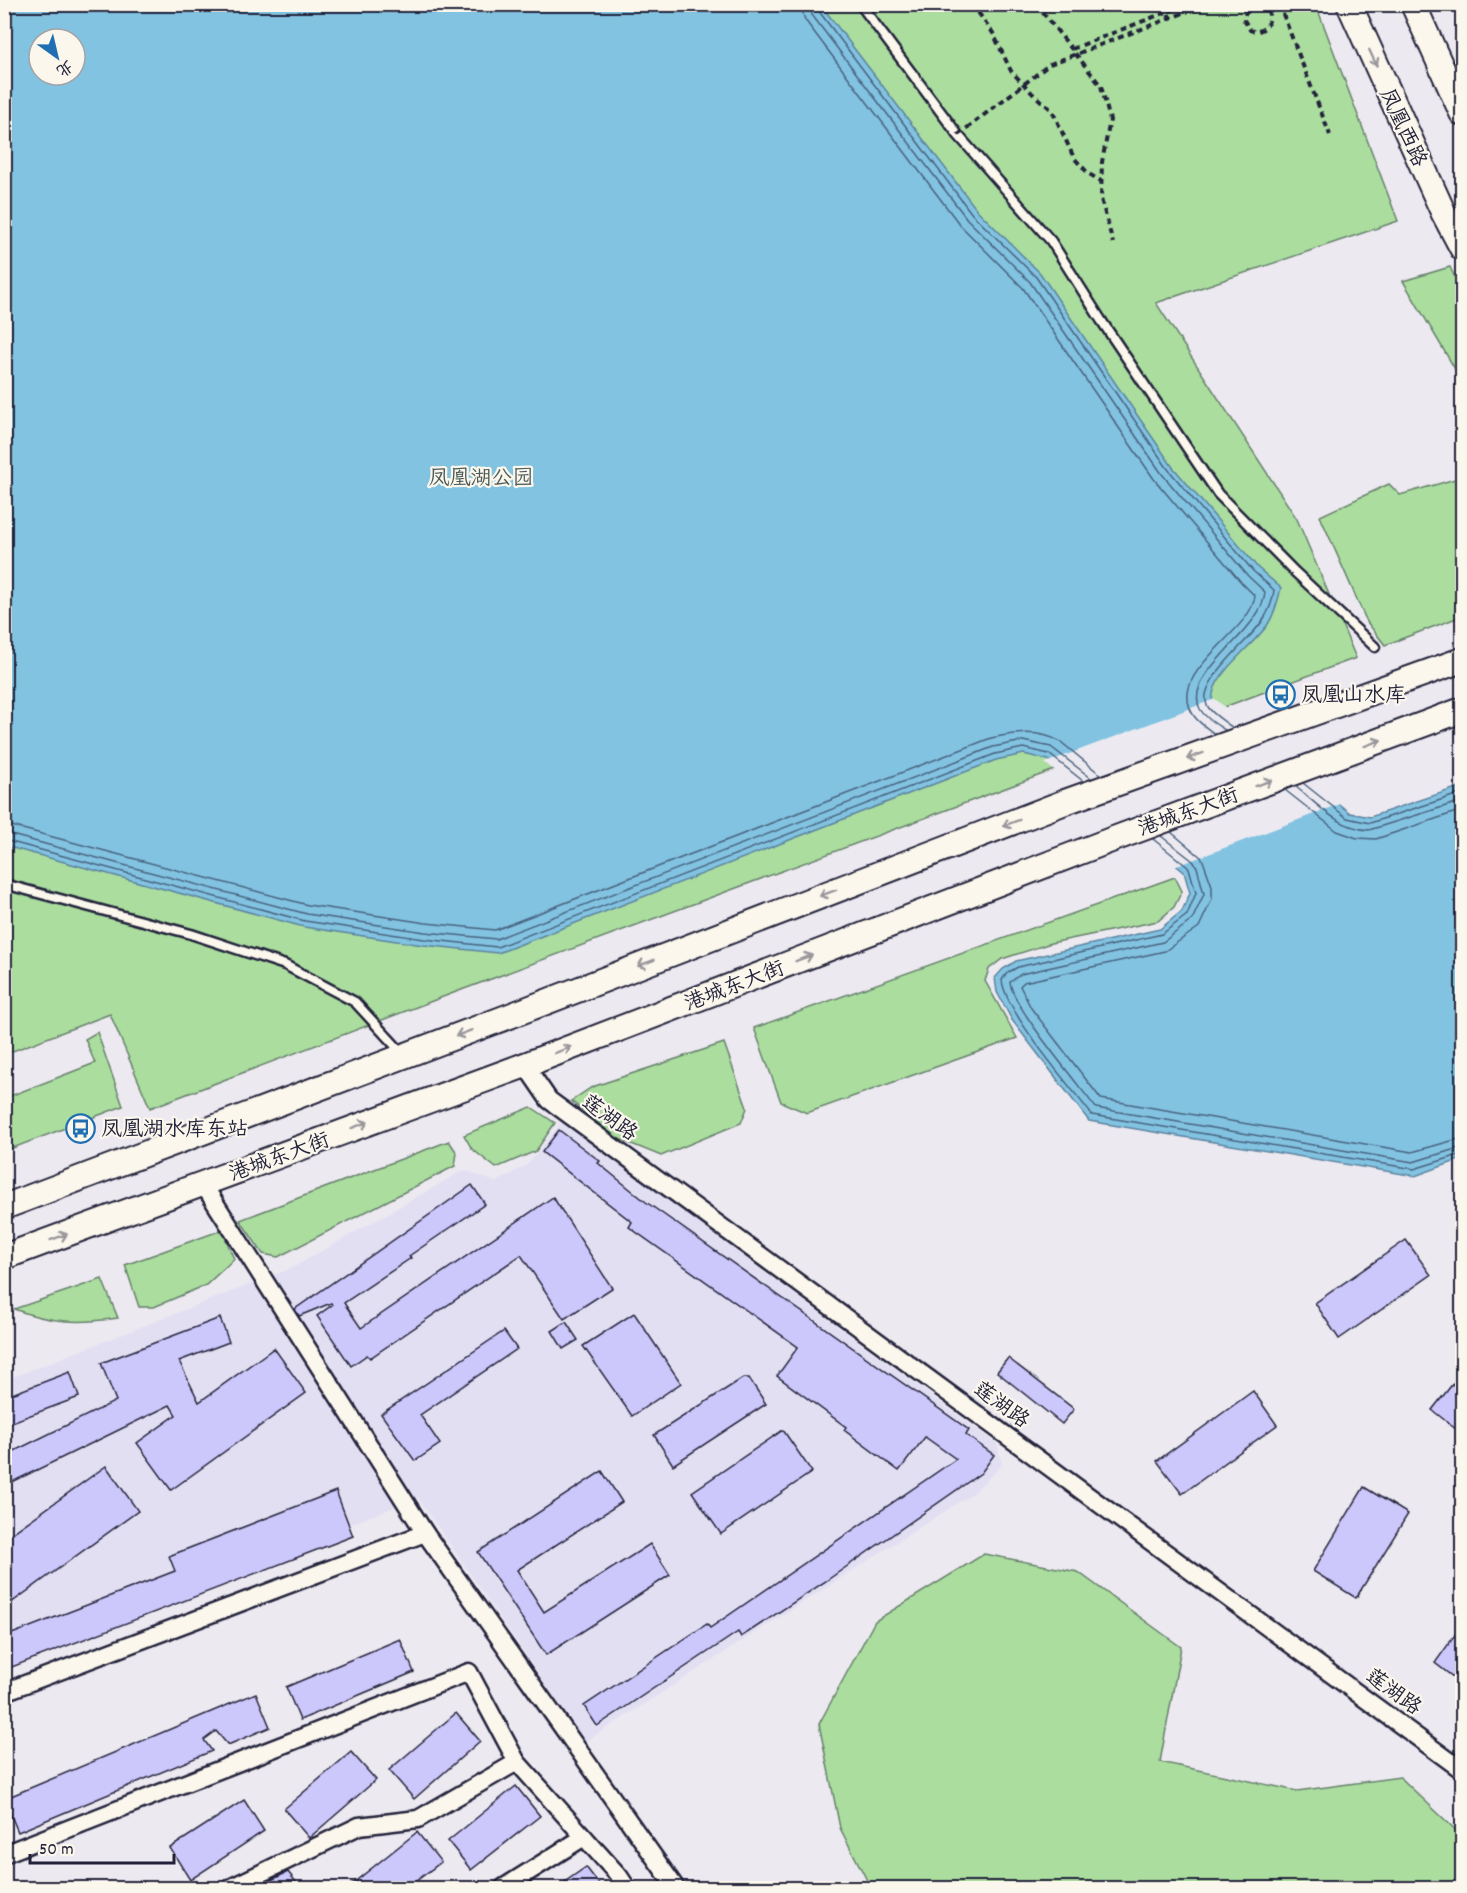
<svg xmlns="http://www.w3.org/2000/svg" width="1467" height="1893" font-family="Dekko,'LXGW WenKai TC',sans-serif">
<rect width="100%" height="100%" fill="#ede9f0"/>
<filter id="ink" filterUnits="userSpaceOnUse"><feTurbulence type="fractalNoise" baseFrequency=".0167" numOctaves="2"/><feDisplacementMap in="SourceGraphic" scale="12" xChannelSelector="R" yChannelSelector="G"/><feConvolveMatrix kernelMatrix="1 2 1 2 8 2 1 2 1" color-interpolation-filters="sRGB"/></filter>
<g filter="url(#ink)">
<path fill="#e3dff3" d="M562,1122L997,1444L1002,1465L972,1494L585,1742L418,1498L5,1657V1380L292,1268L464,1170L496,1182L527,1165Z"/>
<g fill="#aadd9e" stroke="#66806c" stroke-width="1.5" fill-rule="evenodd">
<path d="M5,5H1316L1398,221L1156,303L1297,519L1356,658L456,992L150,1108L110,1014L5,1054ZM39,39H75V75H39Z"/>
<path d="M1450,267L1462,293V381L1403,281Z"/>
<path d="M1462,477V616L1385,645L1367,622L1320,516L1389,484L1400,495Z"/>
<path d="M1175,877L1182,891L1174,907L1158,921L1051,943L1002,959L989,969L985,981L1017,1038L807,1113L781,1102L754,1028Z"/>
<path d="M97,1032L123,1106L5,1151V1098L95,1063L85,1039Z"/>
<path d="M724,1043L747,1108L741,1123L661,1156L617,1138L571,1101L592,1087Z"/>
<path d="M531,1107L555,1123L536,1151L496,1168L472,1149L464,1135Z"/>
<path d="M449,1141L457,1153L455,1166L278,1257L263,1254L240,1220Z"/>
<path d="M222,1230L234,1259L206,1285L154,1307H139L125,1265Z"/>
<path d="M102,1279L118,1318C80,1324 50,1323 14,1309Z"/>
<path d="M984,1554L1078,1572L1181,1647L1160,1762L1297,1791L1400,1777L1462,1836V1888H871L840,1828L819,1724L875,1621Z"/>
</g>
<path fill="#82c3e2" stroke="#5c839f" stroke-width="1.5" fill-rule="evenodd" d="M4,5H821L977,210L1040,273L1172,466L1258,568L1281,588C1278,601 1275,613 1268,624C1255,645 1207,677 1213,703L1350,813L1370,817L1462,786V1159L1415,1176L1089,1121L1012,1020L997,992L995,978L1003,969L1016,961L1160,929L1182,911L1190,893L1184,872L1048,760L1024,754L996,760L498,953L423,945L304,927L5,846ZM39,39H75V75H39Z"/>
<path fill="#ede9f0" d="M1215,699L1343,803L1174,867L1045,763Z"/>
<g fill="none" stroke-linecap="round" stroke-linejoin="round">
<g stroke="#48627e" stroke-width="1.5">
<path d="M800,4L805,20L960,225L1023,288L1154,479L1241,582L1255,596C1251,634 1164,671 1194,716C1199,723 1208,729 1215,734"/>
<path d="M809,4L812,15L967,219L1030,282L1162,474L1248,576L1265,592C1263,632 1182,672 1200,709C1205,718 1217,725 1225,730"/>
<path d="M817,4L818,10L972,214L1036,277L1168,469L1253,571L1274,590C1273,600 1269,611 1263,620C1252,639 1193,684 1208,707C1213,715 1226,722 1233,728"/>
<path d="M1303,783L1347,818L1370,823L1462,793"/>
<path d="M1295,786C1318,805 1338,828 1369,830L1462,801"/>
<path d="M1285,790L1337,831L1357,838L1376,839L1462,810"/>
<path d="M4,824L308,905L426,923L495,930L991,738C1015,733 1039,729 1061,742L1101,775"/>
<path d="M1171,832L1202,858L1212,886V899L1199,927L1165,951L1024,982L1020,986L1031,1008L1101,1099L1412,1152L1462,1138"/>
<path d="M4,833L307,914L425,932L496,939L993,747L1023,741L1051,747L1091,778"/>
<path d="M1161,836L1193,861L1197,867L1204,894L1192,920L1163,942L1021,974L1010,982C1012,1006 1078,1084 1096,1108L1413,1162L1462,1147"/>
<path d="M1153,839L1189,868L1196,893L1187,915L1162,934L1018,967L1007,973L1002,980C1005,1012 1070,1086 1092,1115L1414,1169L1462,1154"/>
<path d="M4,840L305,921L424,939L497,947L995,754L1023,748L1049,754L1083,781"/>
</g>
</g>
<g fill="#ccc8fb" stroke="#22223b" stroke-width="1.5">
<path d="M559,1130L600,1161L598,1163L646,1202L969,1430L966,1435L994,1455L981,1473L826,1581L741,1637L738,1632L597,1726L584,1706L707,1624L710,1628L956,1459L925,1437L899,1471L844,1430L846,1427L777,1376L798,1347L629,1227L632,1222L542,1152Z"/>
<path d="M472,1185L485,1204L409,1256L411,1258L344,1303L361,1328L553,1197L612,1288L564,1319L521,1255L370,1358L367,1355L351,1366L317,1316L332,1305L331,1303L299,1316L295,1309Z"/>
<path d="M1406,1240L1431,1275L1339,1339L1315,1303Z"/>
<path d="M634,1313L681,1383L632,1416L583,1346Z"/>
<path d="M220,1318L229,1342L179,1361L199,1402L274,1348L306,1393L171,1490L137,1443L176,1415L170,1405L4,1486V1456L116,1401L101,1363Z"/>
<path d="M566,1322L578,1340L563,1349L552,1331Z"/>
<path d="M504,1331L517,1349L420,1415L440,1444L415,1461L381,1414Z"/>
<path d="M1008,1358L1074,1409L1062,1424L997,1372Z"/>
<path d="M70,1372L79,1397L4,1425V1397Z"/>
<path d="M1462,1372V1434L1432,1410Z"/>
<path d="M743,1378H749L766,1404L673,1465L654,1435Z"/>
<path d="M1253,1391L1277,1425L1182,1494L1157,1461Z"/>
<path d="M783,1430L812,1472L721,1534L692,1492Z"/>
<path d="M106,1466L138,1511L4,1608V1539Z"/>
<path d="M602,1471L622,1502L517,1570L544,1612L650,1544L670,1575L546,1655L478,1552Z"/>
<path d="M1364,1487L1408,1514L1356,1598L1313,1571Z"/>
<path d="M336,1491L353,1536L4,1670V1637L175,1571L169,1556Z"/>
<path d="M1462,1625V1684L1435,1663Z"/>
<path d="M400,1639L414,1672L300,1720L286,1687Z"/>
<path d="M256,1693L270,1727L228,1745L216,1731L204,1740L212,1751L18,1832L4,1799Z"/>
<path d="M456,1713L480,1741L414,1799L389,1770Z"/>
<path d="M351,1752L376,1780L309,1838L284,1809Z"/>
<path d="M516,1786L540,1816L471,1870L448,1841Z"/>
<path d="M244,1800L264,1831L190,1880L170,1848Z"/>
<path d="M417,1832L441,1862L407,1888H347Z"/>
<path d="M586,1867L602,1888H556Z"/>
<path d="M288,1872L301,1888H260L271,1880Z"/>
</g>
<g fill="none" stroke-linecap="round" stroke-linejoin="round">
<defs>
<g id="lane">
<path d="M860,4L958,135L1051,241L1101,320L1218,494L1295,572L1375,647"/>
<path d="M4,884L191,934L285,965L355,1002L402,1053"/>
</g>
<g id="street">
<path d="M525,1065L549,1100L1462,1770"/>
<path d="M425,1533L676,1888"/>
<path d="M4,1692L425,1533L203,1184"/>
<path d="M4,1854L469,1672L517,1762L619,1876L627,1888"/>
<path d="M230,1888L359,1826L418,1819L517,1762"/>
<path d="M503,1888L584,1837"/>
</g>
<g id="secondary">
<path d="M1349,4L1444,214L1462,248"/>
<path d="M1413,4L1462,113"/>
<path d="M4,1207L507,1017L1065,802L1462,660"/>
<path d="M4,1257L525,1065L1111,840L1462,710"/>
</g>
</defs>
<use href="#lane" stroke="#22223b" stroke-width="13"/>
<use href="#street" stroke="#22223b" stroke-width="21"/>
<use href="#secondary" stroke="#22223b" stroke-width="28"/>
<g stroke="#22223b" stroke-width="4" stroke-dasharray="6 4.5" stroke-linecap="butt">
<path d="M972,4L993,33L1011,71L1034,95L1052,110L1074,158L1089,174L1101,181"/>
<path d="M1036,4L1101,86L1110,120L1102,162L1101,199L1113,243"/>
<path d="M1257,4L1245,14L1244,20L1250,30L1256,32C1272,27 1271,18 1266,4"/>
<path d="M1279,4L1330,135"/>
<path d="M1072,49L1187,4"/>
</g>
<use href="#lane" stroke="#fbf7ec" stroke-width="8"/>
<use href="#street" stroke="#fbf7ec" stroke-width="16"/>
<use href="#secondary" stroke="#fbf7ec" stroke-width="24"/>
<g stroke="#22223b" stroke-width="4" stroke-dasharray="6 4.5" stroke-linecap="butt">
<path d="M1165,4L1170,18"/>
<path d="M958,135L1050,64L1207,4"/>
</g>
</g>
<defs><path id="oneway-shaft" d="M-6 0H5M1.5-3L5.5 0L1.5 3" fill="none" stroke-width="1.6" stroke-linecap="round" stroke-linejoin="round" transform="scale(1.5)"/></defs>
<g stroke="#99979c">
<use href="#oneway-shaft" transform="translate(1373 58) rotate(65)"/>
<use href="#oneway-shaft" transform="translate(1373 743) rotate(-20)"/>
<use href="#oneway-shaft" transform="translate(1195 756) rotate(160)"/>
<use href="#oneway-shaft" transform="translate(1264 783) rotate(-20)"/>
<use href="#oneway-shaft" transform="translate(1011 823) rotate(159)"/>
<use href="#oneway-shaft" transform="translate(828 893) rotate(159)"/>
<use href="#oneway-shaft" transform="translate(804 958) rotate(-21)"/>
<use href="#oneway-shaft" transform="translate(646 963) rotate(159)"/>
<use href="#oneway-shaft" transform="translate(464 1033) rotate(159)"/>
<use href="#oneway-shaft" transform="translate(563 1050) rotate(-21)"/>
<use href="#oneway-shaft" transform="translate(360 1125) rotate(-20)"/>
<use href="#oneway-shaft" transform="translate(59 1237) rotate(-20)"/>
</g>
</g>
<defs>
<symbol id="bus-ring" viewBox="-11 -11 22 22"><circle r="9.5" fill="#fbf7ec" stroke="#1f6fb2" stroke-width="1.5"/><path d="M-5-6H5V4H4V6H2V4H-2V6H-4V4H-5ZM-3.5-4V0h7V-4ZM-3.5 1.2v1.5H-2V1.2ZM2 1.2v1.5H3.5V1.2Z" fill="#1f6fb2"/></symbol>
</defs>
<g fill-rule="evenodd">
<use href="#bus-ring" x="1264" y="678" width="33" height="33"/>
<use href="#bus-ring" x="64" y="1112" width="33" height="33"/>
</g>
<g text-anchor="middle" stroke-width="4.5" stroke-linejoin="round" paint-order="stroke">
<g font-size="21" fill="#22223b" stroke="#fbf7ec">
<text transform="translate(1404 127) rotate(65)" y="7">凤凰西路</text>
<text transform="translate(1188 811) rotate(-20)" y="7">港城东大街</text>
<text transform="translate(734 985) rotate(-21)" y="7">港城东大街</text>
<text transform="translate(610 1117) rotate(36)" y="7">莲湖路</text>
<text transform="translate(279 1156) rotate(-20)" y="7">港城东大街</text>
<text transform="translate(1002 1404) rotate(36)" y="7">莲湖路</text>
<text transform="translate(1394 1691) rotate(36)" y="7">莲湖路</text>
</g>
<g font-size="21" fill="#4b5a59" stroke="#fbf7ec">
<text x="481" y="484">凤凰湖公园</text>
</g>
<g font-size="21" fill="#22223b" stroke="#fbf7ec" text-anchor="start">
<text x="1301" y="701">凤凰山水库</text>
<text x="101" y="1135">凤凰湖水库东站</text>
</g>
</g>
<rect width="1467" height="1893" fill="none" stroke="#fbf7ec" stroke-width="24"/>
<rect x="12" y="12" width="1443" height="1869" fill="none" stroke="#22223b" stroke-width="2" filter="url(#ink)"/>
<g transform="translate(57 57) rotate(146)"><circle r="28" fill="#fbf7ec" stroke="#a4a2a5" stroke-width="1.5"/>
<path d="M0-4.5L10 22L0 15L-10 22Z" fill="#1f6fb2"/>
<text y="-9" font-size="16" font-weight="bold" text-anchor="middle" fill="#22223b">北</text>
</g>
<path d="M30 1854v9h144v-9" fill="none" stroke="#22223b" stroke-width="3"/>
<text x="39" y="1854" font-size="18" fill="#22223b" stroke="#fbf7ec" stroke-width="4.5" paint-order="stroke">50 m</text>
</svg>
